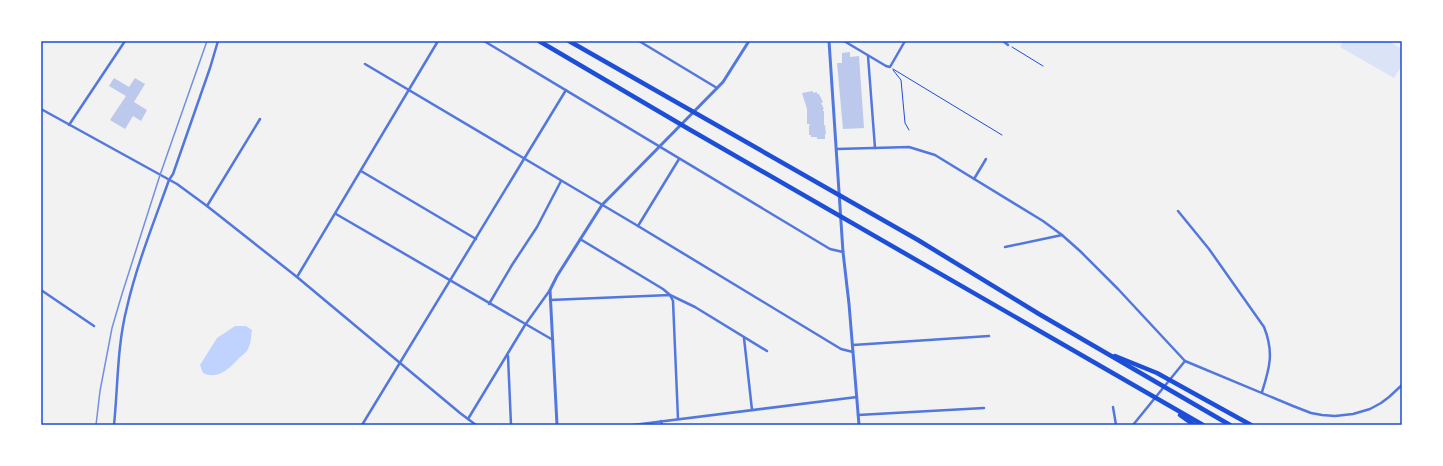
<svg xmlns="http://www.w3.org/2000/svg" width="1443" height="466" font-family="Cabin,sans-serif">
<rect width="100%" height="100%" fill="#f2f2f2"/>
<path fill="#dbe4f7" d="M1343,41H1388L1402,49V65L1394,78L1340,47Z"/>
<path fill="#bfd3fe" d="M235,326H246L252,330C251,337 251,343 248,349C246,353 242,355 239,358C229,369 218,380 203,373L200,365L217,338Z"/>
<g fill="#bdc9ec">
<path d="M850,52V57L859,56L864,128L843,129L837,63H842V53Z"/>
<path d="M114,78L129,87L135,78L145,84L134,102L147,110L141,121L133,116L125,129L110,120L126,96L109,86Z"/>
<path d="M813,91V93L817,92V94H819L823,102L821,103L824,109H823V111H824V125H825L826,134H825V139H817V137H811V135H809V126H810L809,124H807V109L802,93Z"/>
</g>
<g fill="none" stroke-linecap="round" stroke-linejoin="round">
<g stroke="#1d4ed8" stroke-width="1">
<path d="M1012,47L1043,66"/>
<path d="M893,69L1002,135"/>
<path d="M893,70L901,80L905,123L909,130"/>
</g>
<g stroke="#5277de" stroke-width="2.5">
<path d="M484,41L830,249L843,252"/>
<path d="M639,41L717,88"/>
<path d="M844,41L886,66L890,67L905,41"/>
<path d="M1003,41L1008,45"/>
<path d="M868,56L875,148"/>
<path d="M365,64L638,226L841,349L853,352"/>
<path d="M41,109L177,184L207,206L297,277L460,413L476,425"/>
<path d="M69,125L125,41"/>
<path d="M837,149L909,147L935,155L1043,221L1062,235L1080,251L1118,289L1185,361L1293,406L1311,413L1322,415L1335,416L1353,414L1370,409L1381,403L1389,397L1402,385"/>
<path d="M361,171L476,239"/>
<path d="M974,179L986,159"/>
<path d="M207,206L260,119"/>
<path d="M1178,211L1209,249L1264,327C1274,352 1270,367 1262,392"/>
<path d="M336,214L553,340"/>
<path d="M638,226L679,159"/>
<path d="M580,239L663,289L670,295L673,301L678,419"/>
<path d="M1005,247L1062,235"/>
<path d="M297,277L438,41"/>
<path d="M41,290L94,326"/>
<path d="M550,300L670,295L695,307L767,351"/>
<path d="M489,304L512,265L537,227L561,181"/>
<path d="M744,338L752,410"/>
<path d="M853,345L989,336"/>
<path d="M508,356L511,425"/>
<path d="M1113,407L1116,425"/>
<path d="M858,415L984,408"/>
<path d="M468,419L525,325L550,290"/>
<path d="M661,421L662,425"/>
<path d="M114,425C118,386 117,346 127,307C137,264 154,222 169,180L173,174L210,68L218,41"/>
<path d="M362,425L566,90"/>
<path d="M633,425L857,397"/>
<path d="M1133,425L1185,361"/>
</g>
<g stroke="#5277de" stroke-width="3">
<path d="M829,41L843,252L849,304L859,425"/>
<path d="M557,425L550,290L557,276L602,205L723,82L749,41"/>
</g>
<g stroke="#1d4ed8" stroke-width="4.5">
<path d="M539,41L687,128L1203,425"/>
<path d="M569,41L918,240L1039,314L1230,425"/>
<path d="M1115,356L1157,373L1251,425"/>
<path d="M1180,415L1194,425"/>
</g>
<path stroke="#7290e2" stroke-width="1.5" d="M96,425L100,391L112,328L122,294L160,175L207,41"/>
</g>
<rect width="1443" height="466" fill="none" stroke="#ffffff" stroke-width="84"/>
<rect x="42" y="42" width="1359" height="382" fill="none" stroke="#1d4ed8" stroke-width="1.5"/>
</svg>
